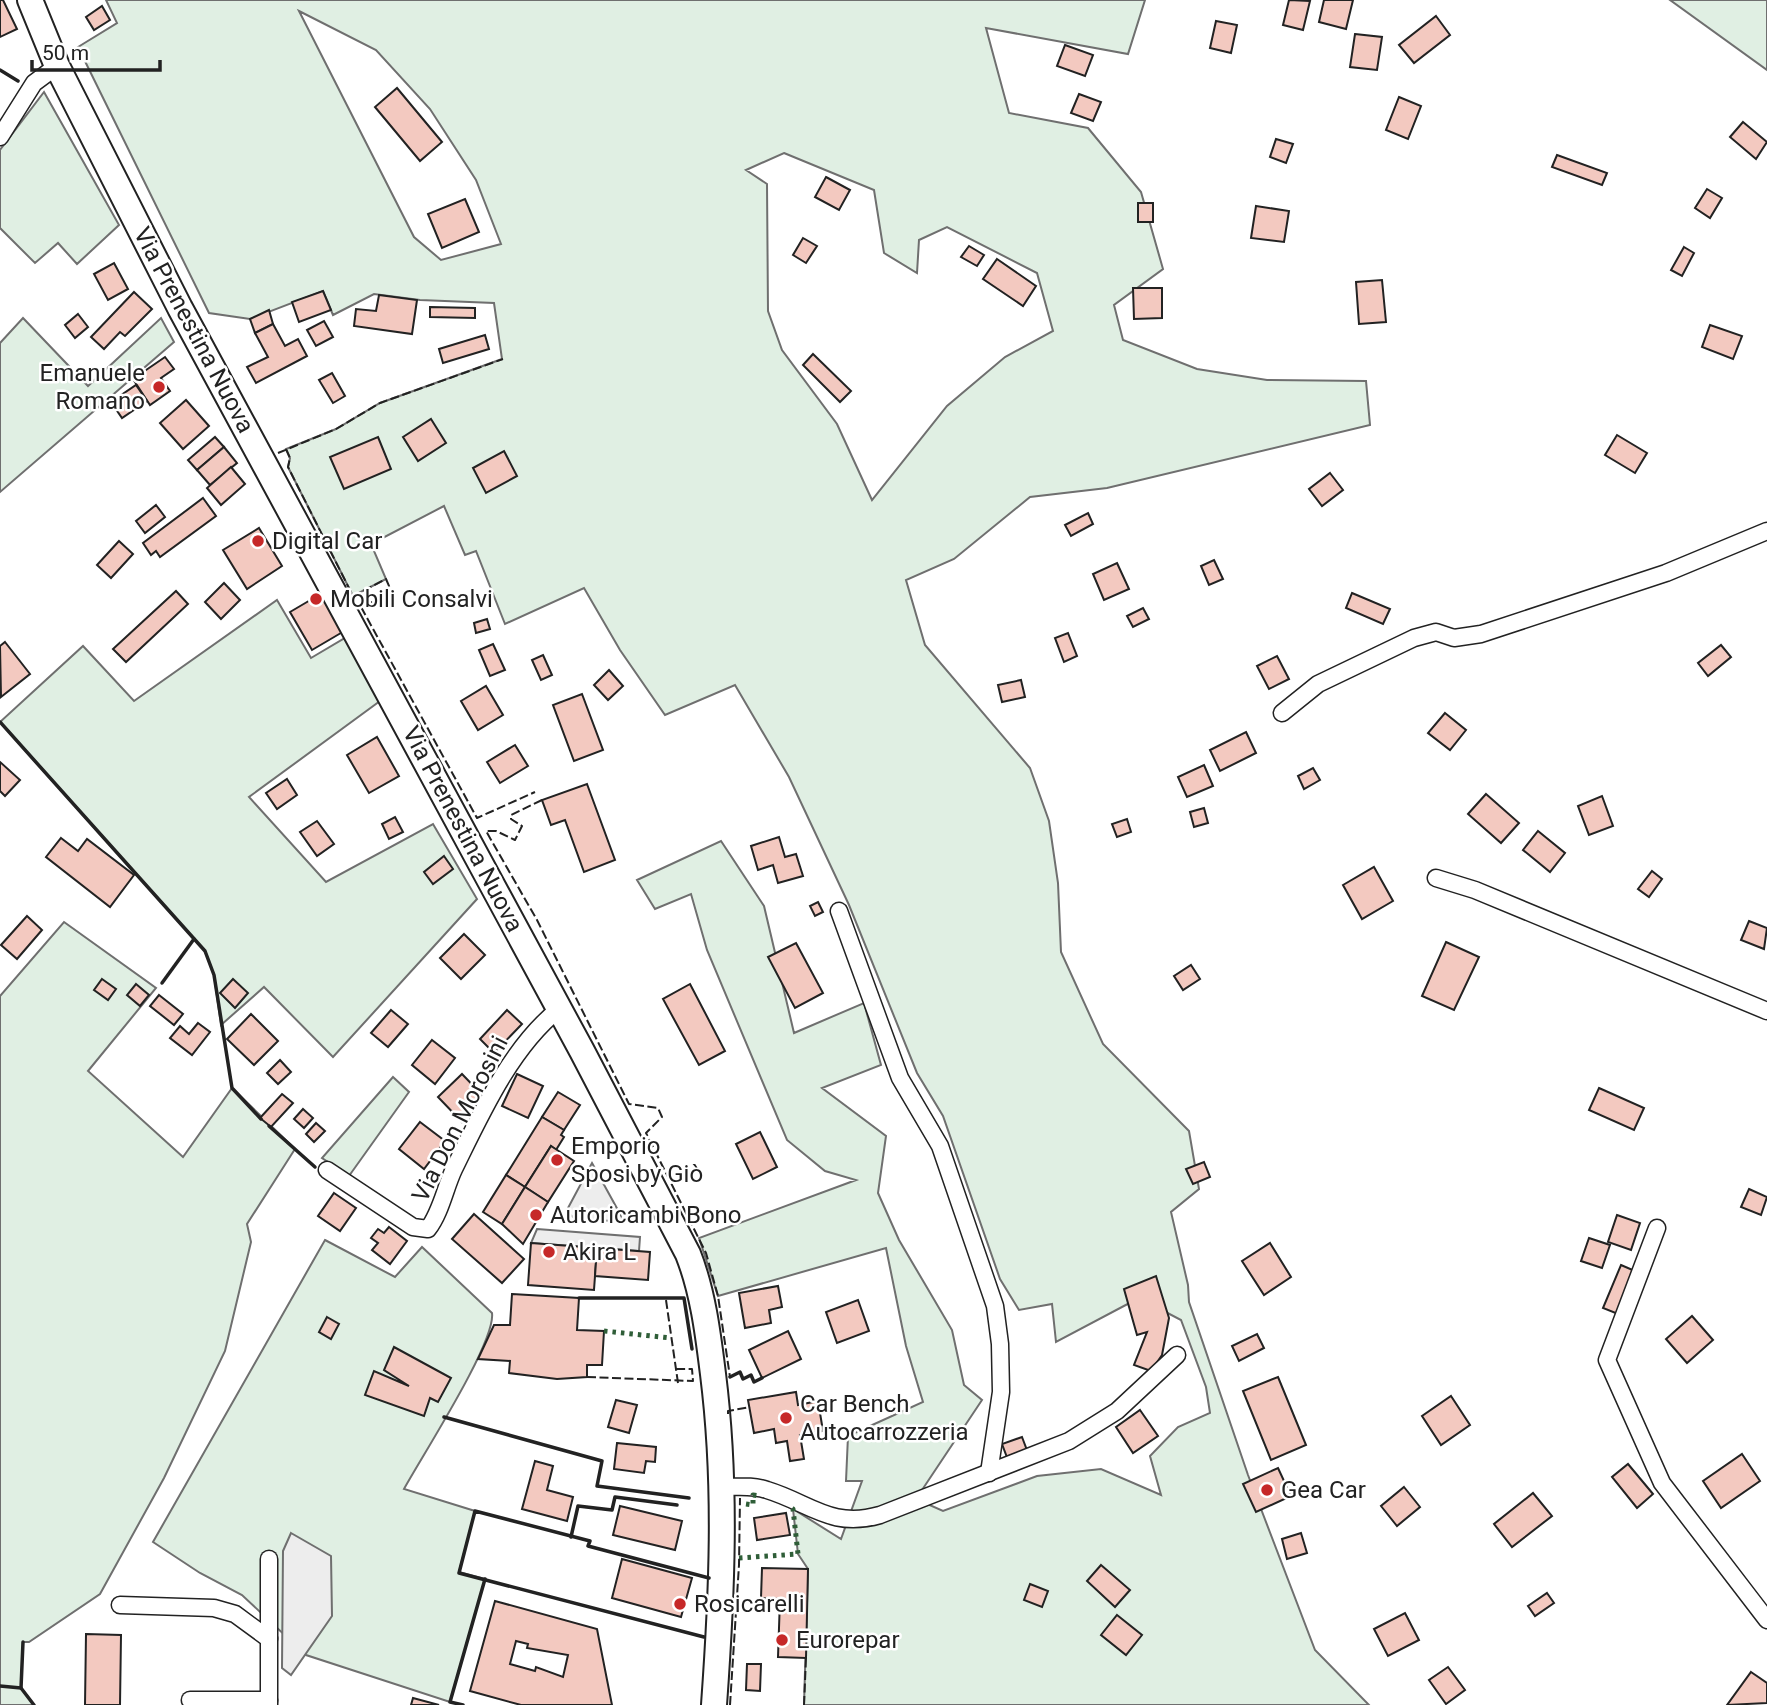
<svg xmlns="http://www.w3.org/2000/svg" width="1767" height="1705" font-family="Roboto,sans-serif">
<rect width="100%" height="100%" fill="#fff"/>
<g fill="#e0efe3" stroke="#6f6f6f" stroke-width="2" fill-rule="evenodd">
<path d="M106,0H1145L1128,54L986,28L1009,113L1088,128L1141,192L1163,269L1114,305L1123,340L1197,369L1267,380L1366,381L1370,425L1107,488L1030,497L954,559L906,580L925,645L1030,768L1049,821L1058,883L1061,952L1103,1044L1189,1131L1199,1189L1171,1212L1188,1285L1189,1302L1248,1475L1315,1650L1369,1705H804L808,1569L798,1554L793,1509L841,1539L862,1481H846L848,1436L923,1402L906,1346L886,1248L718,1296L699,1238L856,1180L825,1171L787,1140L707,950L691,894L655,909L637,880L721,841L764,906L794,1033L864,1003L881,1065L822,1088L886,1136L878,1193L899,1240L952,1330L964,1385L982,1400L916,1499L943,1511L1037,1476L1101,1469L1161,1495L1150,1456L1178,1427L1210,1413L1206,1387L1181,1320L1139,1298L1056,1342L1052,1304L1019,1310L1000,1279L943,1116L917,1073L849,905L789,777L735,685L665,715L620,650L584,588L505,624L476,551L465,555L444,506L371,544L386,579L353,596L288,467L290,458L286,449L336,429L380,403L502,359L494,303L420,300L374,294L333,315L323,291L250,319L209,313L78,47L117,23ZM299,11L376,50L430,109L476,180L501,244L441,260L414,237ZM784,153L874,190L884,253L917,273L919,240L947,227L1037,273L1053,331L1005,357L947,406L872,500L837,424L782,350L768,311L767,184L746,170Z"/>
<path d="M1670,0H1767V70Z"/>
<path d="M44,92L119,225L77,264L58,243L35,263L0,228V150Z"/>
<path d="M23,318L88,386L161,318L174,342L0,492V343Z"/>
<path d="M277,600L311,658L345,638L380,701L249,797L326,882L433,824L477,899L333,1057L264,987L221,1025L214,975L205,951L0,722L83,646L134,701Z"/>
<path d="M64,922L156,988L88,1071L183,1157L232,1088L295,1149L247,1224L251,1242L225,1351L164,1478L100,1594L29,1642H23L21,1688L34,1705H0V996Z"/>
<path d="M393,1077L409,1092L349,1176L322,1158Z"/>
<path d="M325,1240L395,1277L422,1247L492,1313C496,1342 422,1456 404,1489L475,1511L459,1572L485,1579L450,1702L306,1655L242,1595L200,1573L153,1542Z"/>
</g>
<g fill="#ededed" stroke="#6f6f6f" stroke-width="2">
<path d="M592,1163L624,1221L577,1220L568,1213V1208Z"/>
<path d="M537,1229L640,1237L639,1251L531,1243Z"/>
<path d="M291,1533L331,1556L332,1616L291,1675L282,1668L283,1551Z"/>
</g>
<g fill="#f3c9c0" stroke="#222" stroke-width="2" fill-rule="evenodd">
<path d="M0,0H3L17,29L0,37Z"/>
<path d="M1289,0L1310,1L1303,30L1283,25Z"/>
<path d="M1324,0H1353L1346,29L1319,22Z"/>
<path d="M102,6L110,20L94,30L86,17Z"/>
<path d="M1436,16L1450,35L1414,63L1399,45Z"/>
<path d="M1216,21L1237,25L1231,53L1210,48Z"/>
<path d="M1355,34L1382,37L1377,70L1350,67Z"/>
<path d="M1065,45L1093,55L1085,76L1057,66Z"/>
<path d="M397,88L442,142L420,161L375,107Z"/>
<path d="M1079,94L1101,102L1093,121L1071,113Z"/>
<path d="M1399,97L1421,106L1408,139L1386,130Z"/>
<path d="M1743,122L1767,142L1756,159L1730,137Z"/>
<path d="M1276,139L1293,144L1286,163L1270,157Z"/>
<path d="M1557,155L1607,173L1602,185L1552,167Z"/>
<path d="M826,177L850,190L839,210L815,197Z"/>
<path d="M1707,189L1722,198L1710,218L1695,208Z"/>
<path d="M465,199L479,232L442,248L428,214Z"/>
<rect x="1138" y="203" width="15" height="19"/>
<path d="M1256,206L1289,211L1284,242L1251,238Z"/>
<path d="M803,238L817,246L806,263L793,255Z"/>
<path d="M969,246L984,255L977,266L961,257Z"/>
<path d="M1684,247L1694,253L1682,276L1671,270Z"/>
<path d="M997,259L1036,286L1023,306L983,279Z"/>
<path d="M114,263L128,289L108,300L94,274Z"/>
<path d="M1382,280L1386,322L1359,324L1356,282Z"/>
<path d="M1133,288H1162V318L1134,319Z"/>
<path d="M323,291L331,310L299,322L292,302Z"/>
<path d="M134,292L152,309L125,336L120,332L104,349L91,337Z"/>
<path d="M379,295L417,300L412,334L354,326L356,309L376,311Z"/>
<path d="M430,307L475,308V318L430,317Z"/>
<path d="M269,310L273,324L255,333L250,319Z"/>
<path d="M78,314L88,327L75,338L65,325Z"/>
<path d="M324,321L333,337L316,346L307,330Z"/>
<path d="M273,324L285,346L298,339L307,356L256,383L247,367L268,357L255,333Z"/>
<path d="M1710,325L1742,336L1733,359L1702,347Z"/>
<path d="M485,335L489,349L443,363L439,349Z"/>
<path d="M813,354L851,391L840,402L803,365Z"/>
<path d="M165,357L174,369L161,378L170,391L150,405L133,379Z"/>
<path d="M332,373L345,396L333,403L319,380Z"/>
<path d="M136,385L147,401L122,418L111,402Z"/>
<path d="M186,400L209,426L183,449L160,423Z"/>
<path d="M431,419L446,443L418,461L403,437Z"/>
<path d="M1617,435L1647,453L1635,473L1605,455Z"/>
<path d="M215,437L224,447L197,470L188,460Z"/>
<path d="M378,437L391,469L344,489L330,457Z"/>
<path d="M224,447L237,463L210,485L197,470Z"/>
<path d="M504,451L517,476L486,493L473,468Z"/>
<path d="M231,467L245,484L221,505L207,488Z"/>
<path d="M1330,473L1343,490L1322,506L1309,489Z"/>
<path d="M203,498L216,516L160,557L156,551L151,555L143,543Z"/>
<path d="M156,505L165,517L145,533L136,521Z"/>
<path d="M1088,513L1093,524L1071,536L1065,525Z"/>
<path d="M259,528L282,566L247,589L223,550Z"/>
<path d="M119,541L133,554L111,578L97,565Z"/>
<path d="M1214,560L1223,579L1209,585L1201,566Z"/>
<path d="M1117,563L1129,589L1104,600L1093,574Z"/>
<path d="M224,583L240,600L221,619L205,602Z"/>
<path d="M176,591L188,604L126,662L113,649Z"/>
<path d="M324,592L346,630L312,650L290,612Z"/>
<path d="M1352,593L1390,609L1383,624L1346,608Z"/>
<path d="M1143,608L1149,619L1133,627L1127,616Z"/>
<path d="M487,619L490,629L476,633L474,623Z"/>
<path d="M1068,633L1077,656L1064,662L1055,638Z"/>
<path d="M5,642L30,674L1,697L0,646Z"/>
<path d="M493,644L505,670L490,676L479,650Z"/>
<path d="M1721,645L1731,657L1708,676L1698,663Z"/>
<path d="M543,655L552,675L541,680L532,660Z"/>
<path d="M1277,656L1289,679L1269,689L1257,666Z"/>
<path d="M609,670L623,686L608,700L594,685Z"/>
<path d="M1021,680L1025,697L1002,702L998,685Z"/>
<path d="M486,686L503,715L478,730L461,701Z"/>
<path d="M582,694L603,750L574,761L553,705Z"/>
<path d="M1445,713L1466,730L1450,750L1428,733Z"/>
<path d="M1246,732L1256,753L1220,771L1210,750Z"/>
<path d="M377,737L399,776L369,793L347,755Z"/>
<path d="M515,745L528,766L500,783L487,762Z"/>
<path d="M0,762L20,780L5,796L0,791Z"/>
<path d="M1204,765L1213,786L1187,797L1178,777Z"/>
<path d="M1313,768L1320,780L1304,789L1298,776Z"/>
<path d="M287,779L297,795L277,809L266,793Z"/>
<path d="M587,784L615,860L584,872L565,820L551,825L542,800Z"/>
<path d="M1486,794L1519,823L1501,843L1468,814Z"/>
<path d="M1602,796L1613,826L1589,835L1578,806Z"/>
<path d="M1204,808L1208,823L1194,827L1190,812Z"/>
<path d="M395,817L403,832L389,839L382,824Z"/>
<path d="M1127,819L1131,832L1117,837L1112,824Z"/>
<path d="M317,821L334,844L317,856L300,832Z"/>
<path d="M1538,831L1565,853L1550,872L1523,850Z"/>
<path d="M779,837L785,857L796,854L803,876L778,883L773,865L758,870L751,846Z"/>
<path d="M61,838L78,851L87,839L134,875L110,907L46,857Z"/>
<path d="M444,856L453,869L433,884L424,872Z"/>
<path d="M1374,867L1393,901L1362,919L1343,885Z"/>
<path d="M1652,871L1662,879L1649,897L1638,889Z"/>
<path d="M818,902L823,912L815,916L810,906Z"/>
<path d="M27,916L42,930L17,959L1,945Z"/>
<path d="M1749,921L1767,928L1764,949L1741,940Z"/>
<path d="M464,934L485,955L461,979L440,958Z"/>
<path d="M1446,942L1479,957L1454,1010L1422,996Z"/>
<path d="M796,943L823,993L795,1008L768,957Z"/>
<path d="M1191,965L1200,979L1183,990L1174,976Z"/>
<path d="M102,979L116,989L108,1000L94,990Z"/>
<path d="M233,979L248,993L235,1008L220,993Z"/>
<path d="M136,984L149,995L140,1006L127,995Z"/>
<path d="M690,984L725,1051L699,1065L663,999Z"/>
<path d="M159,995L183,1014L174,1025L150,1006Z"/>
<path d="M391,1010L408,1024L388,1047L371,1033Z"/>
<path d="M507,1010L522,1024L494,1053L480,1039Z"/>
<path d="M251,1014L278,1041L254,1065L227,1039Z"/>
<path d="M198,1023L210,1032L192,1055L170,1038L180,1026L189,1034Z"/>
<path d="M432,1040L455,1058L435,1084L412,1065Z"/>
<path d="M280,1060L291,1072L278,1084L267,1073Z"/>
<path d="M462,1074L486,1099L462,1122L438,1097Z"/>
<path d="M517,1074L543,1086L528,1118L502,1106Z"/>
<path d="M1599,1088L1644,1108L1634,1130L1589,1110Z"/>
<path d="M558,1092L580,1105L564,1130L542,1117Z"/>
<path d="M282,1094L293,1103L271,1127L260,1118Z"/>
<path d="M303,1109L313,1118L304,1128L294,1119Z"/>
<path d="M542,1117L564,1130L561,1135L564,1137L556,1150L551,1146L525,1187L506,1175Z"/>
<path d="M420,1122L445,1141L424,1169L399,1149Z"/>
<path d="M316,1123L325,1131L314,1142L306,1134Z"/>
<path d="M760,1132L777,1167L753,1179L736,1144Z"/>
<path d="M551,1146L574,1161L548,1202L525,1187Z"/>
<path d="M1204,1162L1210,1177L1193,1184L1186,1169Z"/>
<path d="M506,1175L525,1187L502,1224L483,1212Z"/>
<path d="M525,1187L548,1202L523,1244L502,1224Z"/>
<path d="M1749,1189L1767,1197L1761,1215L1741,1207Z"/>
<path d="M334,1193L356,1208L340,1231L318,1216Z"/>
<path d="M474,1214L524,1259L502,1283L452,1239Z"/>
<path d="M1617,1215L1640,1223L1631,1250L1608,1242Z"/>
<path d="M389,1227L407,1241L390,1264L372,1250L378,1243L371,1238L378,1229L384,1233Z"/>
<path d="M1589,1238L1610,1245L1602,1268L1581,1261Z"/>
<path d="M531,1243L597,1248L594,1290L528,1285Z"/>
<path d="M1270,1243L1291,1277L1264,1295L1242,1261Z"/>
<path d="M597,1248L650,1252L648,1280L595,1276Z"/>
<path d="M1621,1265L1635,1271L1618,1314L1603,1308Z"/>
<path d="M1156,1276L1169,1318L1162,1355L1151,1371L1134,1365L1147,1332L1137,1335L1124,1289Z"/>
<path d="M778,1286L782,1307L769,1310L771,1323L745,1328L739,1293Z"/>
<path d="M512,1294L579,1298L577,1330L604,1331L602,1365H587V1377L557,1379L509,1373L510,1361L478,1359L494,1325H510Z"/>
<path d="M858,1300L869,1331L837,1343L826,1312Z"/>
<path d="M1692,1316L1713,1340L1687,1363L1666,1339Z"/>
<path d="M327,1317L339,1324L331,1339L319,1332Z"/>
<path d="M788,1331L801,1359L762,1378L749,1350Z"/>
<path d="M1257,1334L1264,1348L1239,1361L1232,1346Z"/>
<path d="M394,1347L451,1378L438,1402L430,1398L424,1416L365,1395L374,1371L409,1386L384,1370Z"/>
<path d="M1278,1377L1306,1445L1271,1460L1243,1391Z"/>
<path d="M796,1392L798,1405L818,1401L823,1431L800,1435L804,1459L790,1461L787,1441L776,1443L774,1429L754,1433L748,1400Z"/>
<path d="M1451,1396L1470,1425L1441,1445L1422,1416Z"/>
<path d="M616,1400L637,1405L629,1433L608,1427Z"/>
<path d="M1140,1410L1158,1436L1133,1453L1116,1427Z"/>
<path d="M1022,1437L1028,1453L1008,1460L1002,1444Z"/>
<path d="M617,1443L656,1447L655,1462L646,1461L644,1473L614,1469Z"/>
<path d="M1742,1454L1760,1481L1721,1508L1703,1481Z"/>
<path d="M535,1461L553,1466L547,1490L573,1497L567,1521L522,1509Z"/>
<path d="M1628,1464L1653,1494L1637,1508L1612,1477Z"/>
<path d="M1278,1468L1291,1496L1256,1512L1243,1484Z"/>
<path d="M1404,1487L1420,1507L1397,1526L1381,1506Z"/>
<path d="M1533,1493L1552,1516L1512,1547L1494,1524Z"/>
<path d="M620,1506L682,1521L675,1550L613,1535Z"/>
<path d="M786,1513L790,1535L757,1540L754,1518Z"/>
<path d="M1301,1533L1307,1553L1287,1559L1282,1539Z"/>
<path d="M622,1559L692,1578L681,1617L612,1598Z"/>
<path d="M1101,1565L1130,1590L1115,1607L1087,1581Z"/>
<path d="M762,1568L808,1569L806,1658L778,1657L780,1599L761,1598Z"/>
<path d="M1030,1584L1048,1591L1042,1607L1024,1600Z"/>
<path d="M1547,1593L1554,1603L1535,1616L1528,1606Z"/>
<path d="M495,1601L597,1629L612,1705H521L470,1691ZM516,1641L528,1644L527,1648L568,1655L563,1677L536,1667L535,1671L510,1664Z"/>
<path d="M1405,1613L1419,1640L1388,1656L1374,1629Z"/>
<path d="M1117,1615L1142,1635L1126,1655L1101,1635Z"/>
<path d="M86,1634L121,1635L120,1705H85Z"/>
<path d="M747,1664H761L760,1691L746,1690Z"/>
<path d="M1448,1667L1465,1690L1446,1704L1429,1680Z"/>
<path d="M1751,1672L1767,1683V1703L1727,1705Z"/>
<path d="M413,1698L439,1705H411Z"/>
</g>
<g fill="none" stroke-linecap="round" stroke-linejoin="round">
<defs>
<g id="minor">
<path d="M0,137L34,83L57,66"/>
<path d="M1282,713L1318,684L1414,638L1436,632L1454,638L1481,634L1666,573L1767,531"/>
<path d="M1436,878L1475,890L1767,1011"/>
<path d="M839,911L900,1078L940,1146L995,1306L1000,1344L1001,1392L989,1473"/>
<path d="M327,1170L413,1227L428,1229C441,1212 445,1188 454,1169C481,1114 511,1047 559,1009"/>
<path d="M1657,1228L1607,1360L1662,1483L1767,1620"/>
<path d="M723,1487C738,1487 753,1485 767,1490C810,1503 831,1529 880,1515L1069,1441L1117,1411L1177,1355"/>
<path d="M269,1559V1639"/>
<path d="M120,1605L214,1608L235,1614L269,1639V1705"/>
<path d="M190,1700H269"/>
</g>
<path id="primary" d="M30,0L57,66L180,308L582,1051L688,1254C703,1292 708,1334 713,1374C727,1485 722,1594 714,1705"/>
</defs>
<use href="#minor" stroke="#222" stroke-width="19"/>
<use href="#primary" stroke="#222" stroke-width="28"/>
<use href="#minor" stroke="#fff" stroke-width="16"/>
<use href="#primary" stroke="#fff" stroke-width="24"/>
<g stroke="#2f5e38" stroke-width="5" stroke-dasharray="3.5 5" stroke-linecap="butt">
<path d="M604,1331L671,1338"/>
<path d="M746,1504L753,1505V1495L760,1496"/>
<path d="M739,1558L798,1554L793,1509L789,1506"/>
</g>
<g stroke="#222" stroke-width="2" stroke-dasharray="9 3.5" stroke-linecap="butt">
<path d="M286,449L290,458L288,467L353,596L386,579L392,593L361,607L477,818L535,792"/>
<path d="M278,453L336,429L380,403L503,359"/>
<path d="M542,800L511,815V819L522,826L515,840L496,831H486L537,920L629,1104L658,1108L662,1117L646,1133L706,1253L718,1296L730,1377"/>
<path d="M666,1300L678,1383"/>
<path d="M587,1377L693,1381L692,1369H675"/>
<path d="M728,1414V1411L750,1407"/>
<path d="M730,1705L739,1565L740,1498"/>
<path d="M804,1705L806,1658"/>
</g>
<g stroke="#222" stroke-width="3.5">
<path d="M0,70L18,81"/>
<path d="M0,722L205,951L214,975L232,1088L261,1119"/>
<path d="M162,983L194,939"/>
<path d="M269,1126L315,1167"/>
<path d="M579,1298H684L692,1349"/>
<path d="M730,1377L740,1372L743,1379L751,1375L754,1382L762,1378"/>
<path d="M444,1417L602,1461L597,1486L689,1498"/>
<path d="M571,1537L578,1506L612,1510L615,1497L677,1505"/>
<path d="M704,1637L459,1573L475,1511L590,1541L588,1546L709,1578"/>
<path d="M23,1642L21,1688L34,1705"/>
<path d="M0,1686L21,1688"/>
<path d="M463,1705L450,1702L485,1579"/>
</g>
</g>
<g fill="#c62828" stroke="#fff" stroke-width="2.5">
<circle cx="159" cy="387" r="7"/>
<circle cx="258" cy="541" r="7"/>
<circle cx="316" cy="599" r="7"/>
<circle cx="557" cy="1160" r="7"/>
<circle cx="536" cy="1215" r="7"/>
<circle cx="549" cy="1252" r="7"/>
<circle cx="786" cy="1418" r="7"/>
<circle cx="1267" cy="1490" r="7"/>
<circle cx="680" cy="1604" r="7"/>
<circle cx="782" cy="1640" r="7"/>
</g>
<g text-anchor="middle" stroke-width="5" stroke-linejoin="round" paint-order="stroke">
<g font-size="24" fill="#222" stroke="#fff">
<text transform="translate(194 330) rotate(62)" y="8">Via Prenestina Nuova</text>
<text transform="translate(463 829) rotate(62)" y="8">Via Prenestina Nuova</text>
<text transform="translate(460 1119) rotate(-63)" y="8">Via Don Morosini</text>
</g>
<g font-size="24" fill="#222" stroke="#fff" text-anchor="start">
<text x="145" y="381" text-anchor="end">Emanuele<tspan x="145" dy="28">Romano</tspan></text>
<text x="272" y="549">Digital Car</text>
<text x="330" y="607">Mobili Consalvi</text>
<text x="571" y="1154">Emporio<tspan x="571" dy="28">Sposi by Giò</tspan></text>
<text x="550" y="1223">Autoricambi Bono</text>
<text x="563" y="1260">Akira L</text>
<text x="800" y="1412">Car Bench<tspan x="800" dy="28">Autocarrozzeria</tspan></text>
<text x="1281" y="1498">Gea Car</text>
<text x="694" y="1612">Rosicarelli</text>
<text x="796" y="1648">Eurorepar</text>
</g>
</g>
<path d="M32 60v10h128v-10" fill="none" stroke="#222222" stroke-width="3.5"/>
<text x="42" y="60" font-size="21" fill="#222222" stroke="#ffffff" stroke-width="5" paint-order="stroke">50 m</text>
</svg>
